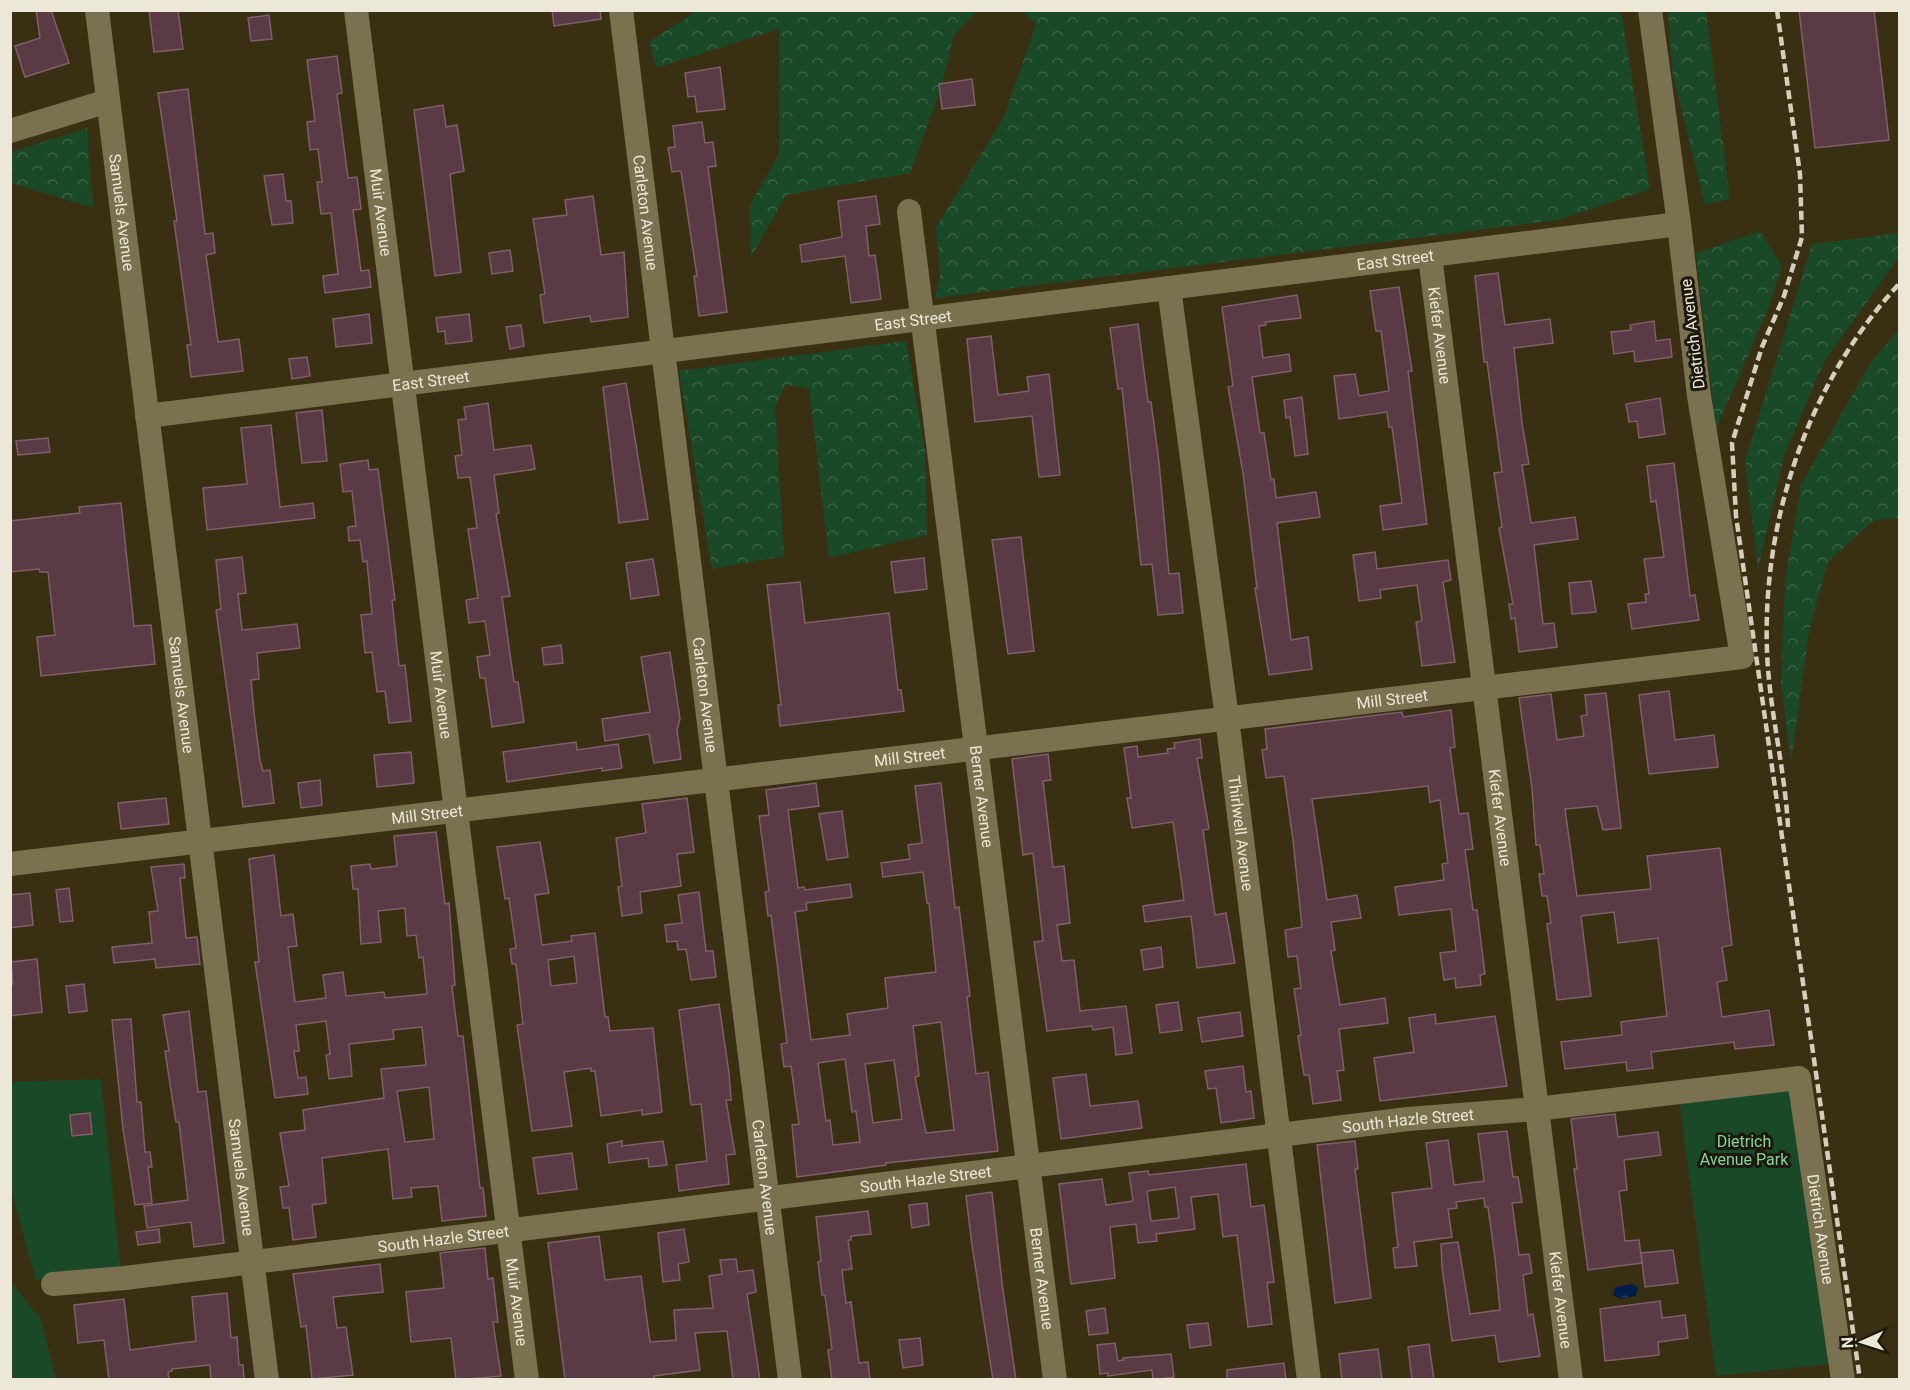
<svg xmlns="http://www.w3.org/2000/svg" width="1910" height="1390" font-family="Roboto,sans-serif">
<defs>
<pattern id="forest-crowns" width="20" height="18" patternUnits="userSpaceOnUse" patternTransform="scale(1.5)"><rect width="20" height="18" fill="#1a4927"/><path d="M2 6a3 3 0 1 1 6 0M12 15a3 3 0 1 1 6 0" fill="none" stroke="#3b6346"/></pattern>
<pattern id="water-ripples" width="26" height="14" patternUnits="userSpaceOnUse" patternTransform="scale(1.5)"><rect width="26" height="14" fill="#001e47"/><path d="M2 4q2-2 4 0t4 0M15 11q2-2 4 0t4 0" fill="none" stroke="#253f61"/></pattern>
</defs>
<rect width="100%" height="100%" fill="#393013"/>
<g fill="#1a4927">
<path d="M101,1079L121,1274L36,1280L11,1190L10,1082Z"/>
<path d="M1793,1083L1829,1364L1716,1376L1679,1099Z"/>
<path d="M11,1281L41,1320L56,1379H11Z"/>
</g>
<g fill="url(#forest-crowns)">
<path d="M697,11H977L954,35L941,88L910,173L786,195L751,257L750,205L779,154V29L656,68L650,41Z"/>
<path d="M1022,11H1621L1650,189L1558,220L935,298L940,276L936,227L1004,117L1036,24Z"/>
<path d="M1668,11H1706L1730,199L1705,205L1673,75Z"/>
<path d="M87,128L93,208L11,183V152Z"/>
<path d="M1760,231L1782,266L1769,307L1716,429L1696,253Z"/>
<path d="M1899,233V257L1824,362L1784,456L1758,569L1745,461L1812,244Z"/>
<path d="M1899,330V518L1874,520L1828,562L1809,631L1791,763L1781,680L1785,582L1801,485L1871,362Z"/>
<path d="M906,341L925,450L927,535L829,558L809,388L786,385L775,406L784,556L712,569L679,371Z"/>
</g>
<path fill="url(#water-ripples)" d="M1632,1284L1638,1287L1636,1296L1620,1299L1613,1295L1615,1287Z"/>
<g fill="#593a45" stroke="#805f6b" stroke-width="1.5" fill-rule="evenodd">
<path d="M36,10H51L69,63L25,77L15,46L40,38Z"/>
<path d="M149,10H178L183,49L154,52Z"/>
<path d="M552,10H600L601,19L554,26Z"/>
<path d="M1799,10H1874L1889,140L1815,148Z"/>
<path d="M269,15L272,39L251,41L248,18Z"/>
<path d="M337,56L342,93L337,94L348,178L357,177L361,209L353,210L361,271L369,270L371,287L325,293L323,276L338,274L331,213L321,214L317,182H322L318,149L310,150L307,122L315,121L307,60Z"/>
<path d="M720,67L725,109L697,112L695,96L688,97L685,73Z"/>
<path d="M972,79L975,105L942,109L939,84Z"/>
<path d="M188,89L205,234L213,233L215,253L206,255L218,342L239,339L243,371L191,377L187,345H191L174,221H177L158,93Z"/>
<path d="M443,105L446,127L457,125L464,171L450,174L461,272L435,276L414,110Z"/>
<path d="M702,122L705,143L713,142L716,166L708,167L727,312L699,316L694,276H697L681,171L672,172L668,148L675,147L673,126Z"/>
<path d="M283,174L286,201H291L293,223L272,225L264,176Z"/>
<path d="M593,196L601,255L624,252L628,317L591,322L590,316L544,323L540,295L545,294L533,219L567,215L565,200Z"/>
<path d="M876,196L880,224L866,226L869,256L875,255L881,299L851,303L845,256L802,262L800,245L842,237L838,201Z"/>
<path d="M510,250L513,271L492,274L489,253Z"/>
<path d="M1498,273L1505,325L1550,319L1553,343L1514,348L1522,423L1529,464L1522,465L1531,523L1575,517L1578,539L1534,545L1543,624L1554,623L1557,647L1519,652L1515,618L1511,619L1509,604H1513L1499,528L1502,527L1494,473L1502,472L1487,362H1484L1475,276Z"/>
<path d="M1399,287L1412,371H1408L1427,524L1383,530L1380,506L1402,503L1392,427H1389L1387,412L1339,419L1334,376L1355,374L1359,396L1389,391L1381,331H1376L1370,291Z"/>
<path d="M1297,295L1301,318L1265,322L1266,325L1259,326L1263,358L1289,354L1291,371L1252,377L1260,433H1264L1271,480L1274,479L1276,498L1316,492L1320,517L1277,523L1291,640L1308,637L1312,669L1269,675L1255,588H1257L1243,473L1228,387L1233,386L1222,307Z"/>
<path d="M369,314L372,343L336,347L333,319Z"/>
<path d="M469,314L472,341L446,344L445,331L438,332L436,318Z"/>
<path d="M1654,321L1656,341L1670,339L1672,357L1635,362L1634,351L1614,354L1611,332L1631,330L1630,325Z"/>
<path d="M1138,324L1148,402H1151L1159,462L1169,574L1179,573L1183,613L1158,615L1152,564L1141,565L1122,388L1118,389L1110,328Z"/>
<path d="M521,325L524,346L510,349L506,327Z"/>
<path d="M991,336L998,395L1029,391L1027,377L1049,374L1060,475L1039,477L1032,416L975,422L967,339Z"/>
<path d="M307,357L310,376L292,379L289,359Z"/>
<path d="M626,383L648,519L619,523L603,387Z"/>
<path d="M1302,397L1308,454L1295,456L1290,417L1286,418L1284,400Z"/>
<path d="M1660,398L1665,434L1639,438L1637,421L1629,422L1626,404Z"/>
<path d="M488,403L494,450L531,445L535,469L494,475L499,513L496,514L510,596L502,597L514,682H518L524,722L492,727L485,678H480L477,657L490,655L485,621L469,623L466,600L478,598L468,529L477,528L470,477L458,478L455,456L462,455L458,420L466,419L464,407Z"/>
<path d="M322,410L327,461L302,463L296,413Z"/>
<path d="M271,425L280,507L313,503L315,518L207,530L203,488L247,484L241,428Z"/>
<path d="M48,438L50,452L18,455L16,441Z"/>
<path d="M368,460L369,470L378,469L395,600H392L399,666L405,665L411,721L389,723L385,691L377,692L372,652L365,653L361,615L372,614L367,561L363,562L360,540L349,541L348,527L356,526L352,491L343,492L340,464Z"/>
<path d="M1674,463L1690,596L1695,595L1699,620L1632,629L1628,604L1646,602L1645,594H1649L1644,559L1664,557L1656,501L1651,502L1647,466Z"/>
<path d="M121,503L134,626L151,625L155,664L41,676L37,637L55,635L48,572H40L39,569L10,572V521L80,513L79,507Z"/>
<path d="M1021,537L1034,651L1008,654L992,540Z"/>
<path d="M1375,552L1377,569L1448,560L1451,580L1443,582L1455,662L1422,666L1416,622L1422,621L1417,585L1380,590L1381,598L1359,601L1353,555Z"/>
<path d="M242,557L246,593L238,594L242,630L297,624L300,648L257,653L259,679L251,680L254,713L260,761L263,771L270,770L274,803L243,807L216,610L221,609L216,560Z"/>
<path d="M924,558L927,589L895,593L891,562Z"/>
<path d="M653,559L659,595L631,599L626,563Z"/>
<path d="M1591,581L1596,612L1572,614L1569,583Z"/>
<path d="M800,582L805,623L889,613L898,690H901L904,711L780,726L778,705H781L767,585Z"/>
<path d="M561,645L563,663L544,665L542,648Z"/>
<path d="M670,652L680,719L677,730L681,759L654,763L649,734L605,741L602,719L650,712L641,657Z"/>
<path d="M1669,691L1675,740L1714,735L1718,767L1649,774L1639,695Z"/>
<path d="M1606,693L1621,828L1603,830L1597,806L1565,809L1577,896L1651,889L1647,856L1720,848L1732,945L1722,947L1727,980L1717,982L1722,1017L1769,1010L1774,1045L1735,1049L1734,1042L1651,1052L1653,1068L1627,1071L1626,1062L1565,1069L1561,1042L1622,1035L1621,1022L1667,1016L1658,938L1618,943L1614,912L1581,916L1591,996L1557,1000L1547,924L1551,923L1547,896H1542L1539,874H1544L1540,845H1536L1532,788L1519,698L1551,694L1557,740L1584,736L1581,716L1587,715L1585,695Z"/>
<path d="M1451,710L1455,747L1450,748L1459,814L1468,813L1473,849L1465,850L1473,910H1477L1485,974L1480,975L1481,985L1456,988L1455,978L1444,980L1440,953L1456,951L1451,909L1399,915L1395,887L1444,880L1442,864L1448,863L1440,800L1430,802L1428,786L1312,799L1327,900L1357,895L1361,918L1331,922L1335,950L1331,951L1340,1005L1385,998L1388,1023L1339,1029L1344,1070L1337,1071L1341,1100L1313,1104L1309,1075H1304L1298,1036L1301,1035L1294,989L1301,988L1297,956L1288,957L1285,930L1302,927L1293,840L1284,776L1266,778L1262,750L1267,749L1265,729L1402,712L1403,717Z"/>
<path d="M1200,739L1202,758H1197L1209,829L1203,830L1215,915L1226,913L1235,963L1197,968L1191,916L1145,922L1143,906L1184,900L1173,822L1132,828L1127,798H1131L1124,748L1137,746L1138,757L1168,753L1167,749L1175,748L1174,743Z"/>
<path d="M576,742L577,750L618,744L622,768L602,771V768L507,782L503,752Z"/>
<path d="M411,752L414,783L377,787L374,755Z"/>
<path d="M1048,754L1051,780L1043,781L1053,867L1064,866L1070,923L1057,925L1062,961L1074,960L1080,1011L1126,1006L1132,1053L1116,1055L1113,1027L1093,1030L1092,1026L1047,1031L1034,942L1043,941L1033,853L1023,855L1012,759Z"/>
<path d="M320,780L322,805L301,808L298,783Z"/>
<path d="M816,783L819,806L788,810L798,888L804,887L805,890L850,884L852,897L806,903L807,910L795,912L811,1040L850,1035L847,1014L888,1008L885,978L936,972L929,903H927L923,872L883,877L881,863L910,859L908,845L922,843L915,786L941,783L955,908L959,907L970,996L967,997L976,1074L988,1072L998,1151L886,1163V1165L797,1177L792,1125L799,1124L791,1066L784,1067L781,1044L787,1043L771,915L768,916L765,892L769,891L759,816L769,815L766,790ZM941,1022L954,1130L926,1133L915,1077L919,1076L913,1026ZM845,1059L852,1112L856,1111L860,1142L833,1145L830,1120L826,1121L818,1063ZM894,1060L902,1119L873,1123L865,1064Z"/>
<path d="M166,798L169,824L121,829L118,803Z"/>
<path d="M687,798L694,852L677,854L681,886L640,892L642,913L622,916L618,887L622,886L616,838L646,833L642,804Z"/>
<path d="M842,811L848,857L827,860L819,814Z"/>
<path d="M436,832L445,904L449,903L455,985L452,986L458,1036H463L480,1188H483L486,1216L442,1221L438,1186L411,1188L412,1197L393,1199L388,1149L322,1158L326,1203L312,1205L316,1237L293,1240L289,1208H283L280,1187L289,1186L280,1133L305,1130L303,1110L384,1098L381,1069L426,1065L422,1027L393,1030L394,1039L349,1044L352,1076L329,1079L326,1055L330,1054L326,1021L296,1025L299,1051H294L298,1078L306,1077L308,1094L275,1098L255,962H259L249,859L274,855L281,916L293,914L297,946L288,947L295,1002L326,998L323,975L343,972L346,996L384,992L385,998L427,994L423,957L419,958L416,935L407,936L405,908L378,911L381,942L361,944L358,889H353L351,866L370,864L371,869L397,866L394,836ZM429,1087L434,1139L405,1142L397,1091Z"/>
<path d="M540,842L549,893L535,895L542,945L572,941L571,936L595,933L605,1017H608L610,1031L653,1028L662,1112L642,1115V1110L601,1116L595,1071H591V1068L564,1072L572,1126L532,1131L517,1025L523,1024L516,964H512L510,949L516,948L509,898L505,899L497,847ZM574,956L577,983L551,986L548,960Z"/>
<path d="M184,864L185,878H180L186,938L197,937L200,964L156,968L155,959L114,963L112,947L152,943L149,912L158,911L151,867Z"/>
<path d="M69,888L73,921L60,922L56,890Z"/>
<path d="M699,892L706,951H713L716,977L691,980L686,949L678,950L677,941L667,942L665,925L682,923L678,895Z"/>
<path d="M30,893L33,925L10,928V895Z"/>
<path d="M1161,947L1163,967L1144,970L1141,950Z"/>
<path d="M37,959L42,1012L10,1016V984H13L11,962Z"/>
<path d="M84,984L87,1011L69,1013L66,986Z"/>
<path d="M1178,1002L1182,1030L1160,1033L1156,1005Z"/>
<path d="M719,1004L729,1073L731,1100H726L735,1154L726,1155L729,1184L679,1191L676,1165L707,1161L701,1104L691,1105L679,1010Z"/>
<path d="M189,1011L198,1092L206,1091L224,1243L194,1247L191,1222L147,1228L144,1206L188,1200L179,1122H176L170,1084L165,1051H169L163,1015Z"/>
<path d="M1240,1012L1243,1036L1202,1042L1198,1018Z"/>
<path d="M1435,1014L1436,1024L1495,1016L1507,1086L1380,1101L1374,1058L1414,1052L1409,1018Z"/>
<path d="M131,1019L137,1102H141L145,1152H150L152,1167H148L152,1203L135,1205L123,1129L112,1020Z"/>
<path d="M1243,1066L1246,1092L1251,1091L1254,1118L1221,1123L1216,1088L1208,1089L1205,1071Z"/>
<path d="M1086,1074L1090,1106L1138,1101L1142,1128L1061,1139L1053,1078Z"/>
<path d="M90,1113L92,1134L72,1136L70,1115Z"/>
<path d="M1615,1114L1618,1137L1658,1132L1661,1155L1624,1160L1627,1190L1619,1191L1625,1241L1639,1240L1642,1263L1588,1270L1574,1169H1577L1571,1119Z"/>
<path d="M1507,1131L1513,1177H1518L1522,1202L1512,1203L1519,1255L1529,1254L1532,1273L1523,1275L1528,1315L1533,1314L1540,1356L1499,1362L1495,1335L1452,1341L1442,1267L1441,1244L1458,1242L1470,1314L1500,1310L1495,1258L1488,1207H1485L1484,1198L1456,1202L1457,1208L1448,1209L1452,1237L1414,1242L1417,1266L1395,1268L1393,1248L1398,1247L1392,1193L1432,1188L1426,1143L1448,1140L1454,1185L1484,1181L1478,1134Z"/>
<path d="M622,1141V1146L663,1141L667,1165L649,1167L648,1158L609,1163L607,1144Z"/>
<path d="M1355,1141L1358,1169H1355L1371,1298L1335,1303L1317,1145Z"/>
<path d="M572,1153L577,1189L538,1194L533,1158Z"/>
<path d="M1246,1164L1251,1207L1264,1205L1274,1282L1267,1283L1272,1324L1248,1327L1237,1235L1223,1237L1218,1194L1191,1197L1195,1229L1156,1234L1157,1241L1138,1243L1136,1224L1110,1227L1115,1278L1071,1284L1059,1184L1102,1179L1106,1205L1133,1201L1129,1173L1148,1171L1149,1175ZM1175,1187L1179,1218L1151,1221L1147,1191Z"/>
<path d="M992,1192L1002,1283L1016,1380H993L972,1245L966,1196Z"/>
<path d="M927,1203L929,1225L912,1228L909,1205Z"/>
<path d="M868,1211L871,1234L851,1236V1240H848L852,1269L842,1270L846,1303L851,1302L859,1363L868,1362L870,1380H832L828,1350L832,1349L825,1295H822L818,1262L821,1261L816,1217Z"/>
<path d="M159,1229L160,1242L138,1245L136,1232Z"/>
<path d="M684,1229L689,1262L678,1264L680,1280L663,1282L658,1233Z"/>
<path d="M599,1236L605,1280L641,1276L650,1342L676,1340L674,1310L713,1308L709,1276L722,1274L720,1260L736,1259L738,1272L753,1270L756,1292L747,1294L760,1380H733L727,1331L695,1333L700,1370L654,1376L655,1380H565L548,1243Z"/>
<path d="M485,1248L488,1279L493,1278L498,1322H493L501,1376L456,1380L451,1338L411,1342L406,1292L444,1288L440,1253Z"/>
<path d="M1673,1250L1678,1283L1645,1287L1641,1253Z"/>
<path d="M380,1264L383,1292L333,1297L337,1328L346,1327L353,1375L312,1379L306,1326L301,1327L293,1274Z"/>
<path d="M227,1293L231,1338L237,1337L239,1365H243L244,1380H211L210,1365L172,1369V1371L168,1372L169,1380H109L104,1340L78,1343L74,1305L124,1299L130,1350L196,1341L192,1297Z"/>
<path d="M1660,1301L1662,1318L1685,1315L1688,1338L1658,1342L1659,1355L1605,1361L1600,1309Z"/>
<path d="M1105,1308L1108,1333L1089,1335L1086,1311Z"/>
<path d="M1208,1323L1211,1345L1190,1348L1187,1325Z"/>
<path d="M920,1338L923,1365L903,1368L899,1340Z"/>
<path d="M1115,1343L1118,1361L1124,1360L1123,1358L1171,1354L1174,1377L1153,1380L1152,1370L1108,1376V1373L1100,1374L1097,1345Z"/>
<path d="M1429,1344L1434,1380H1412L1408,1347Z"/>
<path d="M1378,1349L1382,1380H1342L1339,1354Z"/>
<path d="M1284,1363L1286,1380H1227V1370Z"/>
</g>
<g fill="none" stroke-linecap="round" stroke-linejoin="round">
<g stroke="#7a7151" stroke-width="24">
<path id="s1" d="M97,10L267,1380"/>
<path id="s2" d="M356,10L527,1380"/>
<path id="s3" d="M621,10L790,1380"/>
<path d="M10,131L108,101"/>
<path id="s4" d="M909,211L1055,1380"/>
<path id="s5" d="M1430,256L1571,1380"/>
<path id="s6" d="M1169,288L1227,718L1309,1380"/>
<path id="s7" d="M147,416L1679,224"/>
<path id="s8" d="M10,864L1742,657L1699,396L1679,224L1650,10"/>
<path id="s9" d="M53,1284L125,1278L1408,1119L1536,1109L1799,1078L1843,1380"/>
</g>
<g stroke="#d4cebb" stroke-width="4.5" stroke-dasharray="9 4.5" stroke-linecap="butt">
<path d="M1777,10L1800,174L1802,237L1784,296L1762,347L1732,443L1736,516L1860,1380"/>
<path d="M1788,827C1785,768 1769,710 1767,651C1762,519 1809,381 1900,283"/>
</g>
</g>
<g text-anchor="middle" stroke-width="6" stroke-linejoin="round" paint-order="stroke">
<g font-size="16" fill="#ece7d6" stroke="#1c190c">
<text dy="6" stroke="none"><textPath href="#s1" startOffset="204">Samuels Avenue</textPath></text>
<text dy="6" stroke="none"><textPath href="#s2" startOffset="204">Muir Avenue</textPath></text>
<text dy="6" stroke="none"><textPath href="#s3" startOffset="204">Carleton Avenue</textPath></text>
<text dy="6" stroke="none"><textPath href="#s7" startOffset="1258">East Street</textPath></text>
<text dy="6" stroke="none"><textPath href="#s7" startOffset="772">East Street</textPath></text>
<text transform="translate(1692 334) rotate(-97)" y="6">Dietrich Avenue</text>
<text dy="6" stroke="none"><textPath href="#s5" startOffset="80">Kiefer Avenue</textPath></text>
<text dy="6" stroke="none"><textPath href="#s7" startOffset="286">East Street</textPath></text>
<text dy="6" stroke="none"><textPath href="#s1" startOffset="690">Samuels Avenue</textPath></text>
<text dy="6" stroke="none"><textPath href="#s2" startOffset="690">Muir Avenue</textPath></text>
<text dy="6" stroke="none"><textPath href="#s3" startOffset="690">Carleton Avenue</textPath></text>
<text dy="6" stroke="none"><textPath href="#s8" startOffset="1392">Mill Street</textPath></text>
<text dy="6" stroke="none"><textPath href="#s8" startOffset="906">Mill Street</textPath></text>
<text dy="6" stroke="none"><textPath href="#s4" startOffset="590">Berner Avenue</textPath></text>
<text dy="6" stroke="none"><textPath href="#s8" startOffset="420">Mill Street</textPath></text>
<text dy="6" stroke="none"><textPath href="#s5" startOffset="566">Kiefer Avenue</textPath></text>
<text dy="6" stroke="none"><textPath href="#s6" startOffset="550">Thirlwell Avenue</textPath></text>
<text dy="6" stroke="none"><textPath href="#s9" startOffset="1365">South Hazle Street</textPath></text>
<text dy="6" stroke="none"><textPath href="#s1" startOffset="1176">Samuels Avenue</textPath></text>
<text dy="6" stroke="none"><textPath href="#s3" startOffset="1176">Carleton Avenue</textPath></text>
<text dy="6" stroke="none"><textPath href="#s9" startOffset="879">South Hazle Street</textPath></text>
<text dy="6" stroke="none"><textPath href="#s9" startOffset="1911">Dietrich Avenue</textPath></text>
<text dy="6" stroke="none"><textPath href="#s9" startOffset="393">South Hazle Street</textPath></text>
<text dy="6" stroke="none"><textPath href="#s4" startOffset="1076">Berner Avenue</textPath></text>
<text dy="6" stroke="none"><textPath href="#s5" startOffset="1052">Kiefer Avenue</textPath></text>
<text dy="6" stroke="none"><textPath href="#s2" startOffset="1302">Muir Avenue</textPath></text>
</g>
<g font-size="16" fill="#85d497" stroke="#1c190c">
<text x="1744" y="1147">Dietrich<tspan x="1744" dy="18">Avenue Park</tspan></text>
</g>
</g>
<rect width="1910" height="1390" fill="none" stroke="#ece7d6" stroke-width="24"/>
<g transform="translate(1862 1342) rotate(267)" stroke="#1c190c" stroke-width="4.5" paint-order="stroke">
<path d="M0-4.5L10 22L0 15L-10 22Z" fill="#ece7d6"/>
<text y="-9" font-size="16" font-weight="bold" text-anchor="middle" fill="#ece7d6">N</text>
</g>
</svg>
